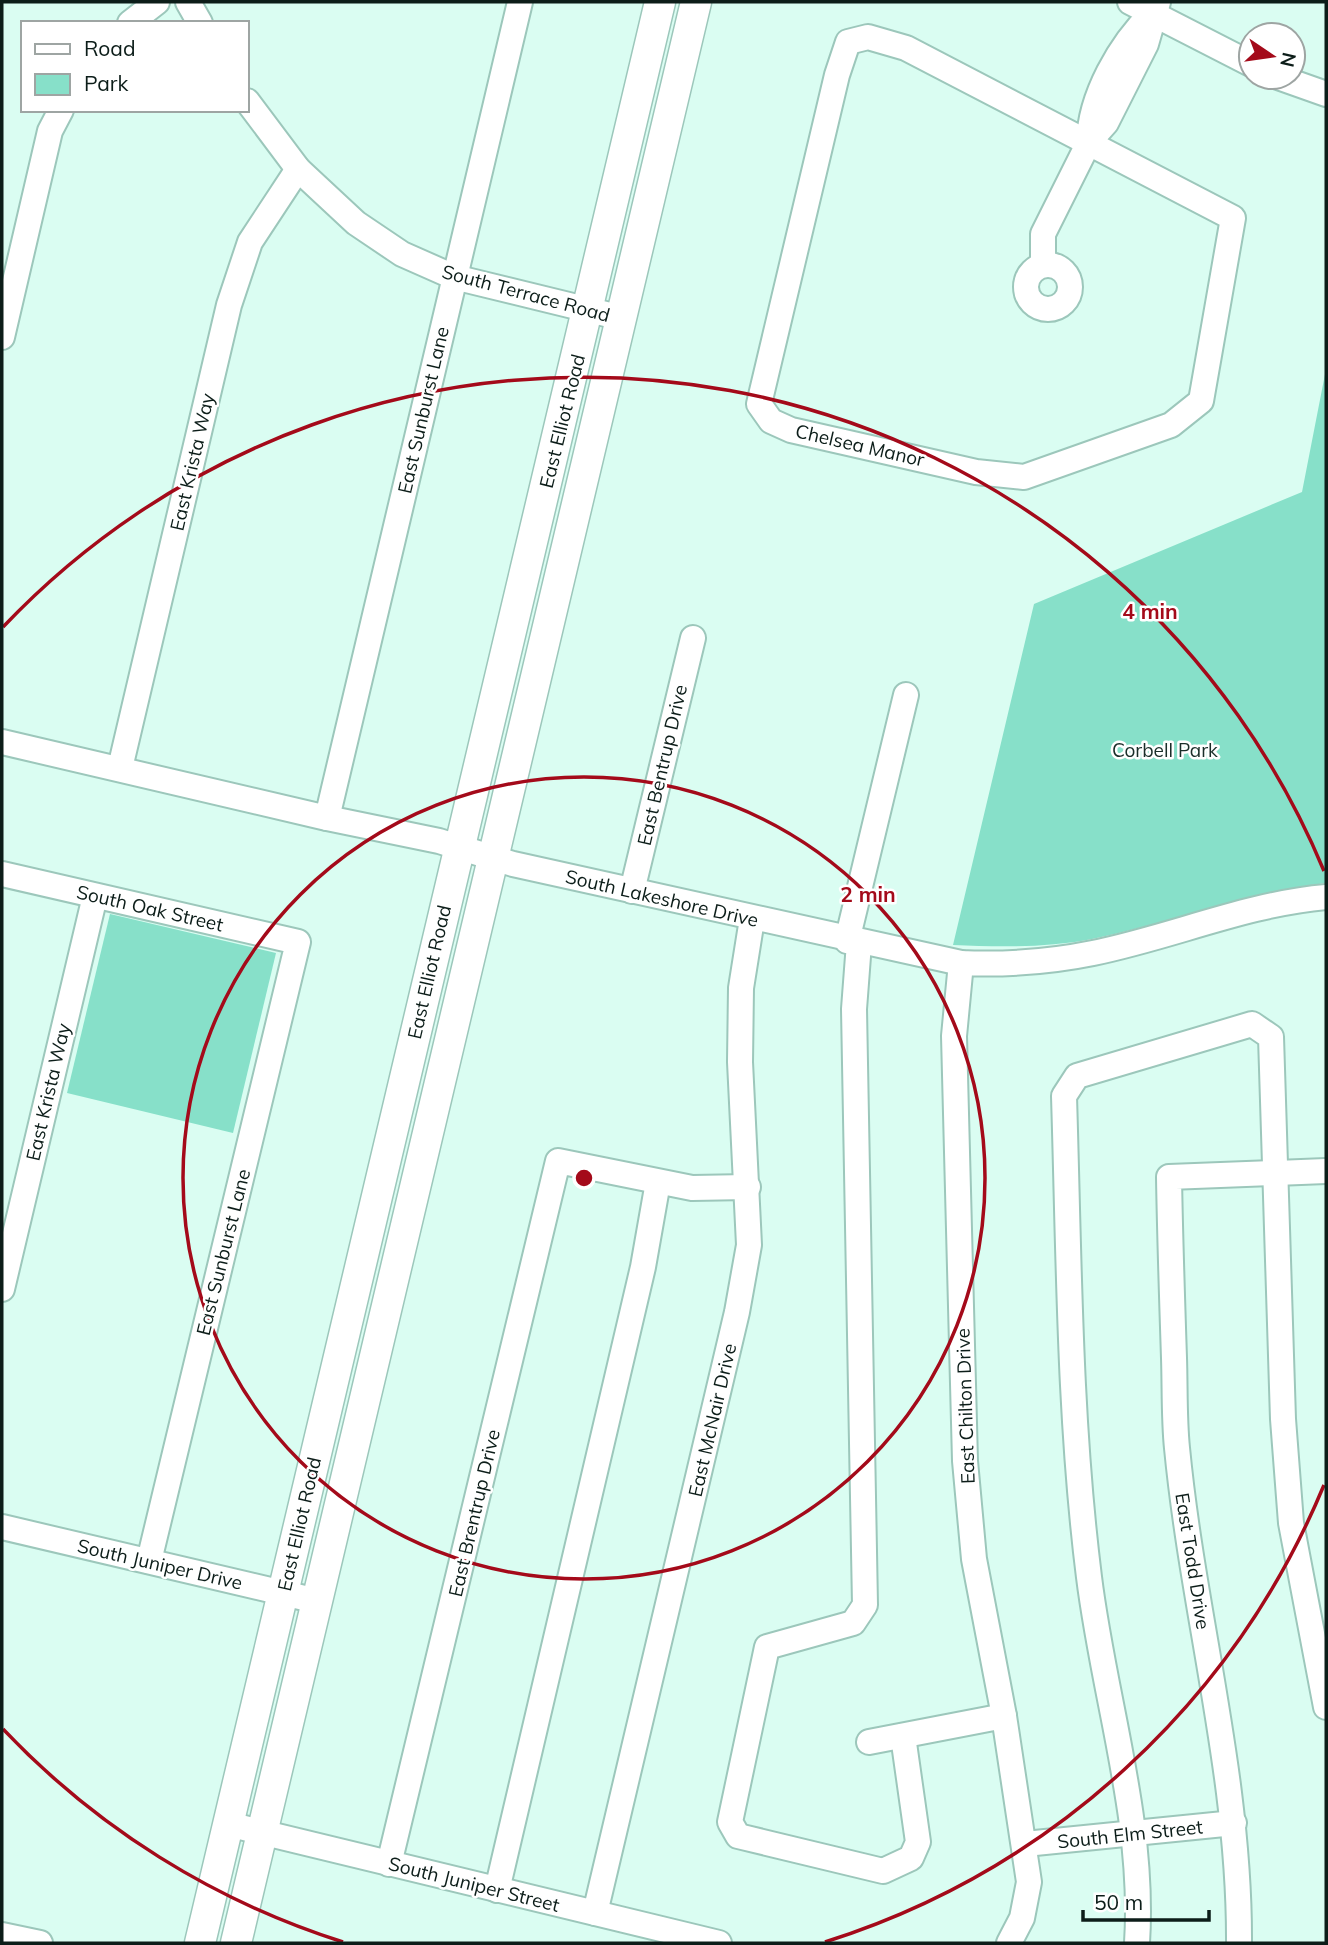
<svg xmlns="http://www.w3.org/2000/svg" width="1328" height="1945" font-family="Mulish,sans-serif">
<rect width="100%" height="100%" fill="#dafdf2"/>
<g fill="#87e0c9">
<path d="M1326,369V883C1245,894 1171,923 1092,939C1045,948 999,947 953,945L1034,604L1302,492Z"/>
<path d="M110,914L276,953L233,1133L67,1093Z"/>
</g>
<g fill="none" stroke-linecap="round" stroke-linejoin="round">
<defs>
<g id="minor">
<path d="M188,2L200,23"/>
<path d="M1130,2L1251,64"/>
<path d="M130,23L157,2"/>
<path d="M868,37L906,48L1233,218L1201,401L1171,425L1024,477L976,472L791,430L771,421L759,404L837,75L848,42Z"/>
<path d="M1278,77L1326,94"/>
<path d="M247,101L298,169L356,223L402,254L454,277L622,318"/>
<path d="M1089,142C1090,96 1120,44 1152,13"/>
<circle cx="1048" cy="287" r="22"/>
<path d="M1043,265V234L1089,142L1106,123L1146,44L1158,2"/>
<path d="M2,337L50,131L61,110"/>
<path d="M2,742L327,818L439,841L513,864L961,963C1006,965 1049,962 1093,953C1172,937 1246,904 1326,897"/>
<path d="M120,768L229,305L250,242L298,169"/>
<path d="M327,818L520,2"/>
<path d="M2,874L298,942L149,1561"/>
<path d="M632,891L693,638"/>
<path d="M847,941L906,695"/>
<path d="M859,943L854,1009L865,1605L853,1623L767,1647L730,1822L738,1836L883,1871L911,1858L918,1842L903,1736"/>
<path d="M961,963L954,1036L965,1461L974,1559L1004,1716L1029,1882L1022,1918L1009,1943"/>
<path d="M2,1289L95,896"/>
<path d="M2,1527L317,1601"/>
<path d="M869,1742L1004,1716"/>
<path d="M228,1824L719,1943"/>
<path d="M1025,1844L1234,1823"/>
<path d="M389,1864L558,1161L692,1188L748,1187"/>
<path d="M497,1890L643,1267L658,1182"/>
<path d="M595,1913L737,1312L749,1245L740,1062L741,988L752,919"/>
<path d="M2,1935L40,1943"/>
<path d="M1137,1943C1145,1819 1104,1699 1089,1577C1069,1418 1069,1257 1064,1096L1077,1076L1252,1024L1271,1037L1283,1419L1291,1523L1326,1707"/>
<path d="M1239,1943C1240,1775 1193,1614 1177,1448C1174,1419 1175,1388 1174,1358C1172,1298 1170,1238 1169,1177L1326,1171"/>
</g>
<g id="major">
<path d="M200,1943L660,2"/>
<path d="M236,1943L696,2"/>
</g>
</defs>
<use href="#minor" stroke="#9cc7bb" stroke-width="28"/>
<use href="#major" stroke="#9cc7bb" stroke-width="33"/>
<use href="#minor" stroke="#fff" stroke-width="24"/>
<use href="#major" stroke="#fff" stroke-width="30"/>
</g>
<g fill="none" stroke="#a40a1a" stroke-width="3.5">
<circle cx="584" cy="1178" r="401"/>
<path d="M1324 1485A801 801 0 0 1 825 1942M343 1942A801 801 0 0 1 3 1729M3 627A801 801 0 0 1 1324 871"/>
</g>
<g text-anchor="middle" stroke-width="5" stroke-linejoin="round" paint-order="stroke">
<g font-size="19" fill="#0c1d19" stroke="#fff">
<text transform="translate(526 293) rotate(15)" y="7">South Terrace Road</text>
<text transform="translate(423 410) rotate(-77)" y="7">East Sunburst Lane</text>
<text transform="translate(562 421) rotate(-76)" y="7">East Elliot Road</text>
<text transform="translate(860 445) rotate(13)" y="7">Chelsea Manor</text>
<text transform="translate(192 462) rotate(-77)" y="7">East Krista Way</text>
<text transform="translate(662 765) rotate(-77)" y="7">East Bentrup Drive</text>
<text transform="translate(662 898) rotate(13)" y="7">South Lakeshore Drive</text>
<text transform="translate(150 908) rotate(13)" y="7">South Oak Street</text>
<text transform="translate(429 972) rotate(-77)" y="7">East Elliot Road</text>
<text transform="translate(48 1092) rotate(-77)" y="7">East Krista Way</text>
<text transform="translate(223 1252) rotate(-76)" y="7">East Sunburst Lane</text>
<text transform="translate(965 1406) rotate(-92)" y="7">East Chilton Drive</text>
<text transform="translate(712 1420) rotate(-77)" y="7">East McNair Drive</text>
<text transform="translate(474 1513) rotate(-77)" y="7">East Brentrup Drive</text>
<text transform="translate(299 1524) rotate(-77)" y="7">East Elliot Road</text>
<text transform="translate(1193 1561) rotate(81)" y="7">East Todd Drive</text>
<text transform="translate(160 1564) rotate(13)" y="7">South Juniper Drive</text>
<text transform="translate(1130 1834) rotate(-6)" y="7">South Elm Street</text>
<text transform="translate(474 1884) rotate(14)" y="7">South Juniper Street</text>
</g>
<g font-size="19" fill="#1a2e29" stroke="#fff">
<text x="1165" y="757">Corbell Park</text>
</g>
</g>
<circle cx="584" cy="1178" r="10" fill="#a40a1a" stroke="#fff" stroke-width="3.5"/>
<g font-size="21" text-anchor="middle" font-weight="bold" fill="#a40a1a" stroke="#fff" stroke-width="5" stroke-linejoin="round" paint-order="stroke">
<text x="1150" y="619">4 min</text>
<text x="868" y="902">2 min</text>
</g>
<rect width="1328" height="1945" fill="none" stroke="#0c1d19" stroke-width="7"/>
<rect x="21" y="21" width="228" height="91" fill="#ffffff" stroke="#9ea5a3" stroke-width="2"/>
<rect x="35" y="44" width="35" height="10" fill="#ffffff" stroke="#9ea5a3" stroke-width="2"/>
<text x="84" y="56" font-size="21" fill="#0c1d19">Road</text>
<rect x="35" y="74" width="35" height="21" fill="#87e0c9" stroke="#9ea5a3" stroke-width="2"/>
<text x="84" y="91" font-size="21" fill="#0c1d19">Park</text>
<g transform="translate(1272 56) rotate(103)"><circle r="33" fill="#ffffff" stroke="#9ea5a3" stroke-width="2"/>
<path d="M0-5L12 26L0 18L-12 26Z" fill="#a40a1a"/>
<text y="-10" font-size="19" font-weight="bold" text-anchor="middle" fill="#0c1d19">N</text>
</g>
<path d="M1083 1910v10h126v-10" fill="none" stroke="#0c1d19" stroke-width="3.5"/>
<text x="1094" y="1910" font-size="21" fill="#0c1d19" stroke="#ffffff" stroke-width="5" paint-order="stroke">50 m</text>
</svg>
